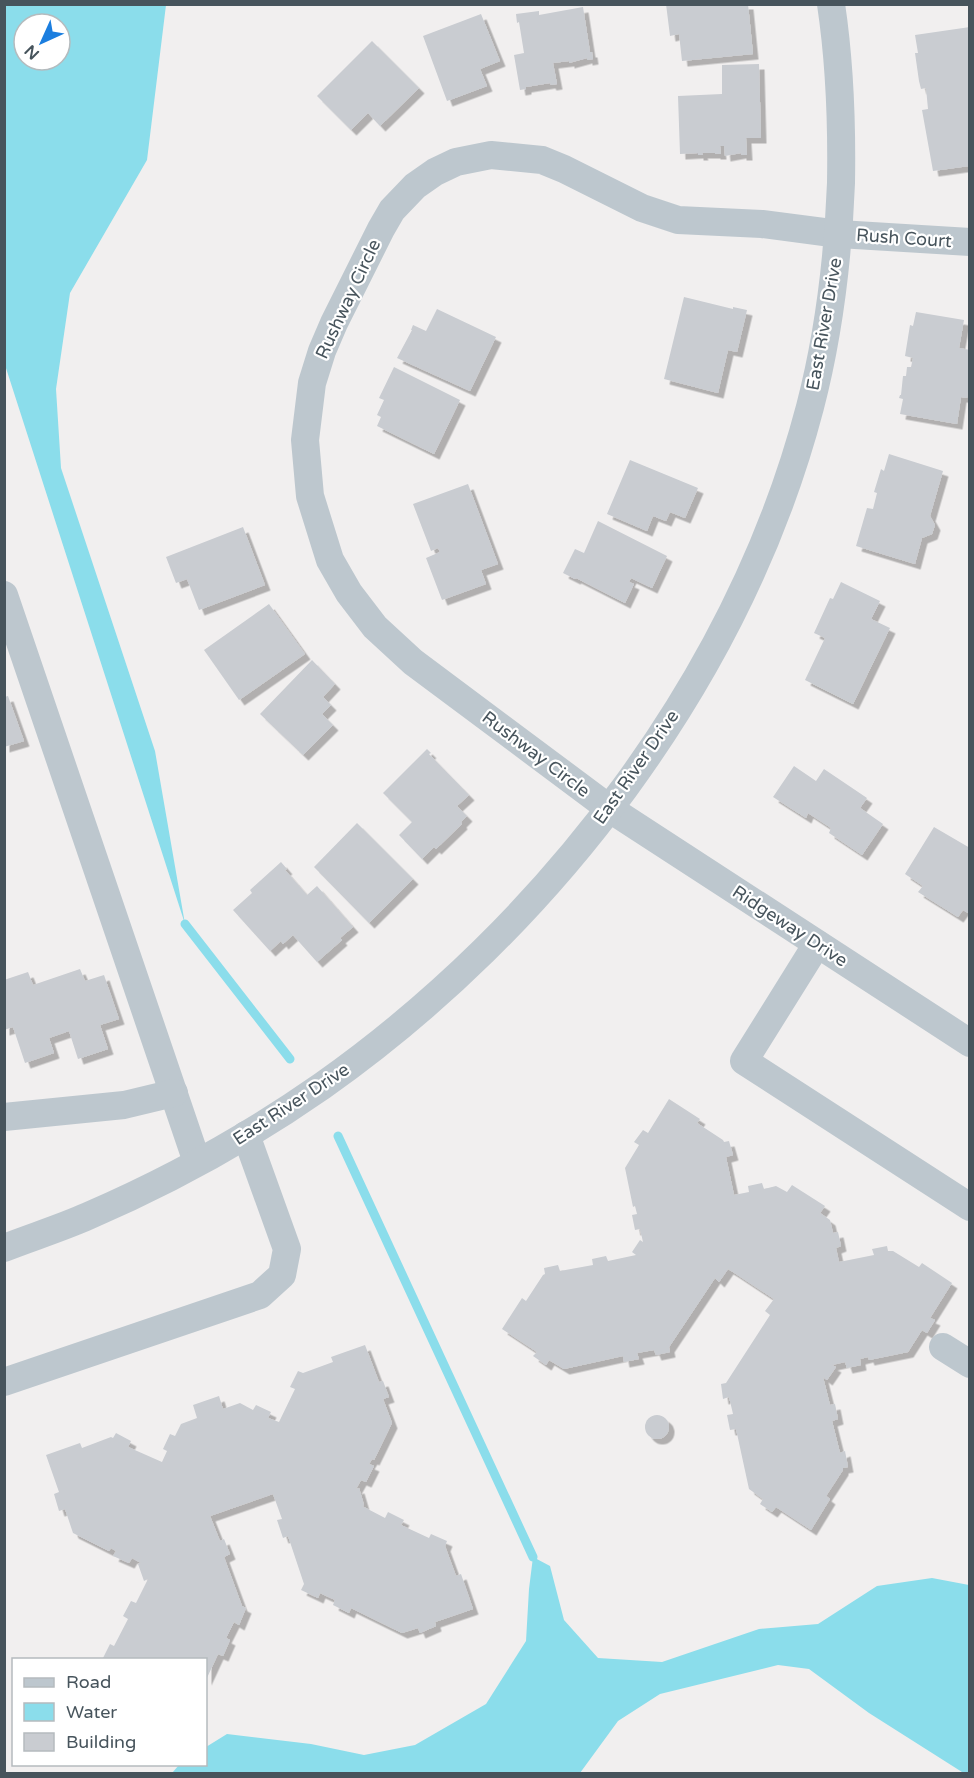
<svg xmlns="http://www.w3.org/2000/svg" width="974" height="1778" font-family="'Varela Round',sans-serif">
<defs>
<filter id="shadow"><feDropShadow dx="5.5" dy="5.5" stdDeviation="0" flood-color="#0004"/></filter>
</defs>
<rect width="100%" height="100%" fill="#f1efef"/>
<g fill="#8bddeb" fill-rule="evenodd">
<path d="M5,4L166,5L147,160L70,293L56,389L61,468L155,751L185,924L5,365ZM24,24H60V60H24Z"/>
<path d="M533,1557L550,1566L564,1620L598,1658L662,1662L759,1629L818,1624L877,1586L932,1578L969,1585V1772H962L869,1713L809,1669L778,1665L660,1694L618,1721L580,1773H172L179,1765L206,1764V1747L227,1734L311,1744L364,1755L415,1745L486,1704L526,1641L529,1589Z"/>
</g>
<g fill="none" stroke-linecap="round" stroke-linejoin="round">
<g stroke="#8bddeb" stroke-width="9">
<path d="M185,924L290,1059"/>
<path d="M338,1136L533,1557"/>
</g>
</g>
<g fill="#c9ccd1" filter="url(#shadow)">
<path d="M666,4H748L753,54L682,61L679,34L670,36Z"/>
<path d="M583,7L590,52H592L593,59L587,60V58L569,63V61L553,63L557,84L551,85L550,83L526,87V89L520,90L514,55L524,53L519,22L517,23L516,14L539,11V15Z"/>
<path d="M481,14L500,61L480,69L487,86L447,101L423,36Z"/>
<path d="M970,27L969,166L933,171L922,110L928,109L926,88L921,89L919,81L915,53H918L915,35Z"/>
<path d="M372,41L419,88L380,126L368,113L351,130L317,96Z"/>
<path d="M759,64L761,138H746L747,155H741V153L725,156L724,146H720L721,154H715V153H702L703,155H698V153L680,154L678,96L722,94V65Z"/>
<path d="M684,297L733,309V307L747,310L737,352L728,350L718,393L664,379Z"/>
<path d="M437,309L496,337L470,391L397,358L412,330H411L413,325L426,331Z"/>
<path d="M916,312L964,320L959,348L970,350V387L967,398L961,397L957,424L900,414L903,399L899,398L900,395H901L903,376H906L907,367H911L913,358L905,356L910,325L913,326Z"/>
<path d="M394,367L460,400L434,454L377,426L381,417L377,415L384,400L379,398Z"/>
<path d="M889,454L943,471L930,516L935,525L932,534L922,538L915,564L856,546L867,508L873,509L877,493L874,492L881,469L884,471Z"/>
<path d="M630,460L698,488L685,518L670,512L666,521L653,516L647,531L607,514Z"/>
<path d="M468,484L498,564L481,570L486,584L442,600L426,558L440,552L438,548L431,551L413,504Z"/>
<path d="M598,521L667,556L652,588L631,578L629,582L634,584L625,603L576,578L575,579L563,573L575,549L584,553Z"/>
<path d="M243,527L265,585L199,610L187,579L176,583L166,557Z"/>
<path d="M841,582L880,601L871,619L890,628L853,704L805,680L825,638L814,633L830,598L833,599Z"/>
<path d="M269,604L305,654L239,700L204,650Z"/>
<path d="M312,660L335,684L323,697L331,705L322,714L333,725L303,755L260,714Z"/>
<path d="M8,696L24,741L4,747V697Z"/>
<path d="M427,749L431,753L429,754L469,795L457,806L467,816L461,822L462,824L436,849L434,847L422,859L399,835L412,822L383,793Z"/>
<path d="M794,766L816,781L824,769L867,798L860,808L883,824L862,855L829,833L831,828L808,813L806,818L773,797Z"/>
<path d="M357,823L413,879L369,923L314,867Z"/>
<path d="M934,827L970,848V914L963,910L958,917L918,892L923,886L905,874Z"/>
<path d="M281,862L287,869L285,870L307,895L317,886L353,927L340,938L342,940L317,962L293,935L283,944L281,941L270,951L233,910L252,893L250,890Z"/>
<path d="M80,969L85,981L104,975L119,1019L100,1025L108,1049L78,1059L69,1031L49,1038L54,1053L25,1063L13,1027L4,1030V980L28,972L33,985Z"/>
<path d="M669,1099L700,1119L697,1123L723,1140L724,1142L729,1141L733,1155L726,1157L734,1195L749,1192L748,1186L762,1183L764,1189L776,1186L787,1192L792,1185L825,1206L820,1213L830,1220L833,1233L838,1232L841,1246L836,1248L839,1262L874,1255L872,1249L887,1246L888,1251H893L919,1267L922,1263L952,1283L930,1318L935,1320L927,1333L922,1330L908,1352L869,1360L868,1357L860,1359L861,1365L847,1368L845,1362L832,1365L836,1367L827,1380L823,1377L830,1405L835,1404L838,1419L832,1421L840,1453L845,1451L848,1467L843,1468V1470L826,1496L830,1499L811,1530L776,1507L772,1512L760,1504L763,1499L749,1489L736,1429L730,1430L727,1415L733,1414L729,1397L723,1399L721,1384L726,1383L770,1315L765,1311L774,1299L733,1272L728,1269L719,1282L715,1278L669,1347L670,1352L656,1355L654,1350L637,1353L639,1359L624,1362L623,1356L564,1369L549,1360L546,1365L533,1356L537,1352L502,1329L522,1298L526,1301L543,1275L545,1274L544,1268L558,1265L560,1271L593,1265L592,1259L606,1256L608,1261L636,1255L632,1252L640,1240L643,1242L640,1229L635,1230L632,1215L637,1214L635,1206L633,1207L625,1168L639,1145L634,1142L643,1130L648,1133Z"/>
<path d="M365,1345L379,1382L383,1381L389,1397L383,1399L392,1423L374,1460L372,1459L369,1464L374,1466L366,1482L361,1480L356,1489L359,1488L364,1505L362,1506L385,1518L388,1512L404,1520L401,1525L429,1538L431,1534L447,1541L445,1546L456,1576L461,1574L473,1609L435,1622L436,1626L420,1633L418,1628L402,1633L351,1608L349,1613L333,1605L335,1600L320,1593L318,1598L301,1590L304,1584L288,1536L283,1538L277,1520L282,1519L273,1494L210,1516L220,1541L224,1539L230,1554L224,1557L242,1606L246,1608L239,1625L234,1622L226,1638L230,1640L223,1656L218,1654L206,1680V1660H102L110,1644L114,1646L128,1619L123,1616L131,1601L136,1603L148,1579L144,1581L138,1564L141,1563L132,1558L129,1563L113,1556L116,1551L111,1548L109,1551L73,1533L65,1509L59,1511L54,1494L59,1492L46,1455L80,1443L82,1448L111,1437L113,1438L116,1433L131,1441L128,1447L162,1462L167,1451L163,1449L170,1434L175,1436L181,1424L197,1418L193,1405L219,1396L223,1409L240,1403L253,1410L256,1405L271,1412L268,1418L279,1422L295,1389L290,1387L298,1371L303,1373L333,1362L331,1357Z"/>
<circle cx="657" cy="1427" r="12"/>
</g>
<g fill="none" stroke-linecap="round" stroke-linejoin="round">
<g stroke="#bdc7ce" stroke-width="28">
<path d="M970,242L839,234L762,224L678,220L642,208L564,169L542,160L491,155L456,162L435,172L415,186L392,210L381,229L334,323L322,351L312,383L305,440L310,496L330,560L349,593L375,627L413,662L610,809L970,1043"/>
<path d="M4,595L197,1162"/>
<path d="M817,944L744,1061L970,1207"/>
<path d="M4,1117L124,1105L174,1093"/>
<path d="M4,1248C32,1237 61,1228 88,1216C169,1181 249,1137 322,1086C549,926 739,678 810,407C829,334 838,258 841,183C842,123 840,64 831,4"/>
<path d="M943,1347L970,1364"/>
<path d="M4,1382L260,1295L282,1275L287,1249L246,1135"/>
</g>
</g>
<g text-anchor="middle" stroke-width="4.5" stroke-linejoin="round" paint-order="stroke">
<g font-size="18" fill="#47545c" stroke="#fff">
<text transform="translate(904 238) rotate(4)" y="6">Rush Court</text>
<text transform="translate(348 299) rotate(-65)" y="6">Rushway Circle</text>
<text transform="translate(824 324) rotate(-80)" y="6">East River Drive</text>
<text transform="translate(536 754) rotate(37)" y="6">Rushway Circle</text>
<text transform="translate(636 767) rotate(-55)" y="6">East River Drive</text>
<text transform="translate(790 926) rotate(33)" y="6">Ridgeway Drive</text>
<text transform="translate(291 1104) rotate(-33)" y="6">East River Drive</text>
</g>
</g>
<rect width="974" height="1778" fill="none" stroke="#47545c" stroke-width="12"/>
<rect x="12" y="1658" width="195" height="108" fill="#ffffff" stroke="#b5bbbe" stroke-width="1.5"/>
<rect x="24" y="1678" width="30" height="9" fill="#bdc7ce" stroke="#b5bbbe" stroke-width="1.5"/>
<text x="66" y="1688" font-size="18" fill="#47545c">Road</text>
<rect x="24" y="1703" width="30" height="18" fill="#8bddeb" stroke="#b5bbbe" stroke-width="1.5"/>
<text x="66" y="1718" font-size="18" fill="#47545c">Water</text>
<rect x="24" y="1733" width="30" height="18" fill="#c9ccd1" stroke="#b5bbbe" stroke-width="1.5"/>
<text x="66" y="1748" font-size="18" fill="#47545c">Building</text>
<g transform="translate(42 42) rotate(225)"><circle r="28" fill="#ffffff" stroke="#b5bbbe" stroke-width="1.5"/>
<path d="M0-4.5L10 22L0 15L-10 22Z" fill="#1b7edf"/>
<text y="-9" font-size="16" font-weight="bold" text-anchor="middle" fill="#47545c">N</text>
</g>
</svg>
